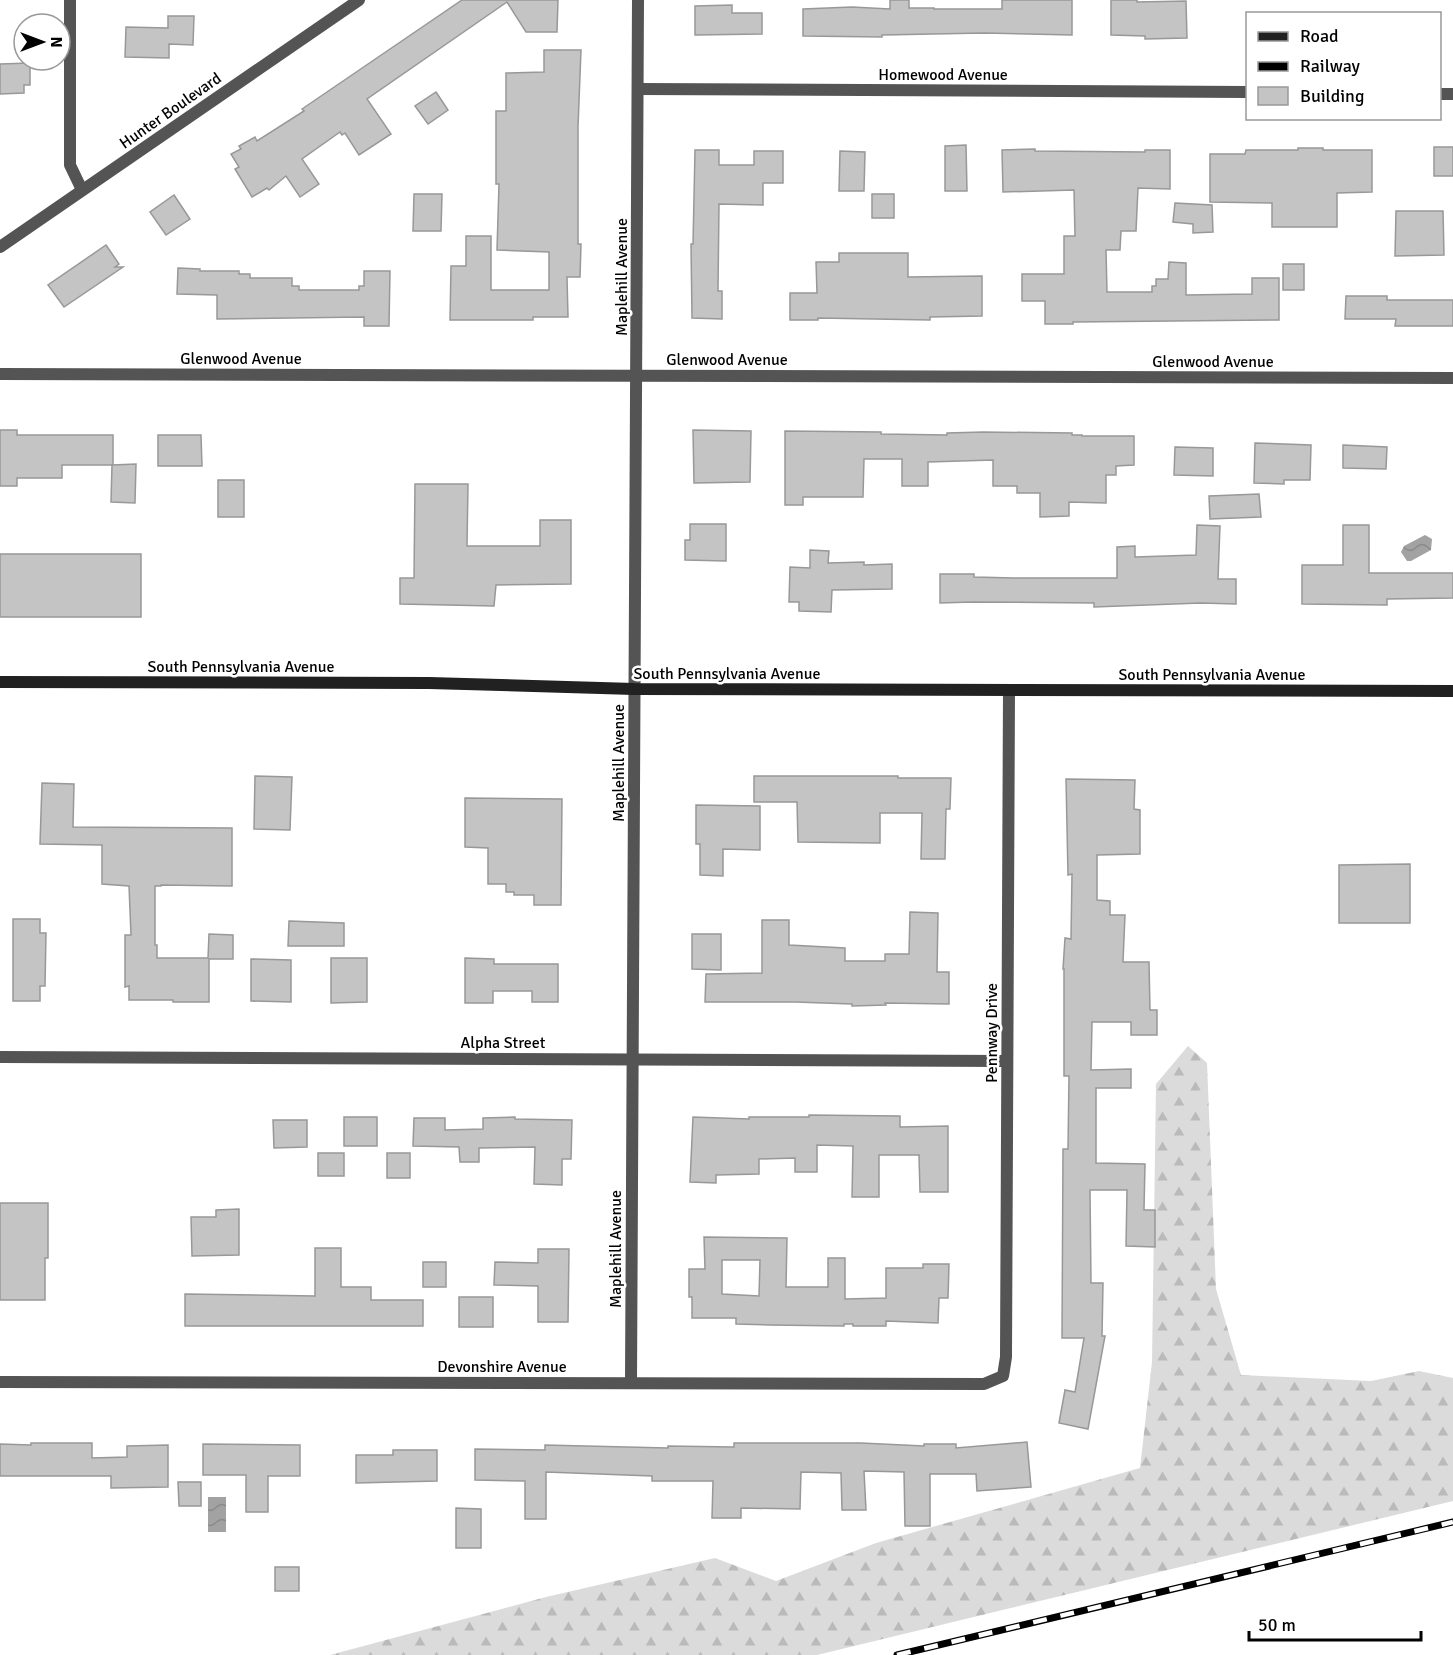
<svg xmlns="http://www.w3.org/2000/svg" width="1453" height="1655" font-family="Signika,sans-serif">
<defs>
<pattern id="forest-firs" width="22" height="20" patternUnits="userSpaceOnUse" patternTransform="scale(1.5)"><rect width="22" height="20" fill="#dbdbdb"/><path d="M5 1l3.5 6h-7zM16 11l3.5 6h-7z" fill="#bababa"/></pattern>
<pattern id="water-waves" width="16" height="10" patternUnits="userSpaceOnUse" patternTransform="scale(1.5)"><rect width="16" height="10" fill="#a2a2a2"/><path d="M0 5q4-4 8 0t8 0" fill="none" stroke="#8a8a8a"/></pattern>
</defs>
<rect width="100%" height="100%" fill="#fff"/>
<path fill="url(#forest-firs)" d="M1188,1046L1207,1063L1216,1289L1241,1375L1371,1381L1419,1371L1453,1378V1501L817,1655H330L546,1597L715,1558L776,1581L876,1543L1140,1468L1152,1362L1156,1084Z"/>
<g fill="url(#water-waves)">
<path d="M1425,535L1432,539L1431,550L1411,561H1407L1401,552L1404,546Z"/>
<rect x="208" y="1497" width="18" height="35"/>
</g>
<g fill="#c4c4c4" stroke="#989898" stroke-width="1.5" fill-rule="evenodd">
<path d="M462,0H558L557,32H526L507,2L367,99L391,134L359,155L345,133L342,135L340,132L302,159L319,184L300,197L286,176L269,190L267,188L252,197L235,169L239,167L231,154L241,149L239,146L255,137L257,141L304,111L302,109Z"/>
<path d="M890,0H909V8H934V9H1002V0H1072V35L984,33L882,35V37L803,36V9L852,7L890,9Z"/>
<path d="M1111,0H1137V2L1186,1L1187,38L1145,39V36L1111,35Z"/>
<path d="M732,5V13H762V34L695,35V6Z"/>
<path d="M168,16H194L193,45L169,44V58L125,57L126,27L168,28Z"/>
<path d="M544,50H581L578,127V244H581L580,277H567L568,317H533V320H450L451,266H466V236H491V290H549V252L497,250L499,184H496V111H506V73L544,72Z"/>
<path d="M30,63V85H24V93L0,94V64Z"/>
<path d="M436,92L448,110L428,124L415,106Z"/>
<path d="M966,145L967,191H945V146Z"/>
<rect x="1434" y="147" width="19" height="29"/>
<path d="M1298,148H1323V150H1372V192L1337,193V227H1272V203L1210,202V154H1245L1246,150H1298Z"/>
<path d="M1035,149V151L1145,152V150H1170V189L1138,188L1136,231H1121L1120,250H1106L1107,292H1152V286H1156V279H1168L1169,262L1186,263V295L1252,294V278H1279V320L1073,322V324H1045V301H1022V274H1064V236H1075L1074,190L1003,192L1002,150Z"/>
<path d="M695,150H719V165H754V151H783V183H763V205L719,204L718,291H722V319L692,318L691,244H693Z"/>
<path d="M840,151L865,152L864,191H839Z"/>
<path d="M414,194H442L441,231H413Z"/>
<rect x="872" y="194" width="22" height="24"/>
<path d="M174,195L190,219L166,235L150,212Z"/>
<path d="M1175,203L1212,205L1213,232L1193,233V224L1173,222Z"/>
<path d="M1396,211H1443L1444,255L1395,256Z"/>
<path d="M106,245L119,264L115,267H123L64,307L48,285Z"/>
<path d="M839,253H908V277L982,276V316L930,317V320L818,318V320H790V293H817L816,262H839Z"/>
<rect x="1283" y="264" width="21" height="26"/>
<path d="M178,268L200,269V271H239V274H250V278H292V286H299V290H359V286H364V271H390L389,326H364V317L217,319V295L177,294Z"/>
<path d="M1346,296H1387V300H1453V326H1395L1396,319H1345Z"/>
<path d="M0,430H17V435H113V465H62V478H17V486H0Z"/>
<path d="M693,430L751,431L750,482L694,483Z"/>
<path d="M785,431L881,432V434L947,435V433L983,432L1072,433V435H1082V436H1134V465L1116,466V475H1106V503L1069,502V516L1040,517V493H1017V486H993V460L928,462V486H902V459H864L863,497H803V505H785Z"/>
<path d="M158,435H201L202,466H158Z"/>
<path d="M1255,443L1311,445L1310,480H1284V484L1254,483Z"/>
<path d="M1343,445L1387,447L1386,469L1343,468Z"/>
<path d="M1175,447L1213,448V476L1174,475Z"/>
<path d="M136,464L135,503L111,502L112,465Z"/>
<rect x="218" y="480" width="26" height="37"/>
<path d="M415,484H468L467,546H540V520H571V584L496,585L494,606L400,604V578H414Z"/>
<path d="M1259,494L1261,517L1210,519L1209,496Z"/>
<path d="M690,524H726V561L685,560V540H690Z"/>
<path d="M1197,525L1220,526L1218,579H1236V604L1201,603L1094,607V603L973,602L940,603V574H974V577L1014,578H1117V547L1135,546V557L1196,555Z"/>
<path d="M1343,525H1369V573H1453V598L1387,599V605L1302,604V565H1343Z"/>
<path d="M810,550L829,551L828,563L864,562V565L892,564V589L832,590L831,612L799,611V602H789L790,567L810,568Z"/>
<rect x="0" y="554" width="141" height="63"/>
<path d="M255,776L292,777L290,830L254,829Z"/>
<path d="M754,776H898V778H951L950,809H946L945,859H921L922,813H880V843L798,842L797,802H754Z"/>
<path d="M1066,779L1135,780L1134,809L1140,810V854L1097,855V900L1110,901V915H1125L1123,962H1149L1150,1010H1157V1035H1131V1022H1092L1091,1070L1131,1069V1088H1096V1163L1145,1164L1144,1210H1155V1247L1126,1246L1127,1190H1090L1091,1283H1103L1102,1336H1105L1088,1429L1059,1423L1065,1390L1075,1392L1084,1338H1062L1063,1149H1068L1069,1076H1064V969H1063L1065,938L1071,939L1072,874L1068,875Z"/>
<path d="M42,783L74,784L73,827L232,828V886L161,885V886H155V945H157V958H208L209,934L233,935V959H209V1002H173V1000H129V986L125,987V935H131L129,886L102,884V845L40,844Z"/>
<path d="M465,798L562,799L561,905H534V895H514V892H506V884H488V848L465,847Z"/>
<path d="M696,805L760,806V850L723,849V876L700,875V844H696Z"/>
<path d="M1410,864V923H1339V865Z"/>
<path d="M910,912L938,913L937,972H949V1004L885,1003L886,1005L852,1006V1004L795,1002H705L706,974L762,973V920H789V945L845,948V961H885V954H909Z"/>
<path d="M13,919H40V933H46L45,986H40V1001H13Z"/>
<path d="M289,921L344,923V946H288Z"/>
<path d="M692,934H721V970L692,969Z"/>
<path d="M331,958H367V1002L331,1003Z"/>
<path d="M465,958L494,959V964H558V1002H532V991H493V1003H465Z"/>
<path d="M251,959L291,960V1002L251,1001Z"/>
<path d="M809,1115L900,1116V1127L948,1126V1192H920L919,1155H879V1197H852L853,1146L817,1145V1172H795V1158L759,1159V1174L716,1175V1183L690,1182L693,1117L749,1119V1117H809Z"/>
<rect x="344" y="1117" width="33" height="29"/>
<path d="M515,1117V1119L572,1120L571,1159H562V1185L534,1184L535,1147L479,1148V1162H460L459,1147L413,1146L414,1118H445V1130L483,1129V1118Z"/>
<path d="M273,1120H307V1147L274,1148Z"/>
<rect x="318" y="1153" width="26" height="23"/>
<rect x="387" y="1153" width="23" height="25"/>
<path d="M0,1203H48V1258H45V1300H0Z"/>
<path d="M239,1209V1255L192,1256L191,1217H216V1210Z"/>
<path d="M704,1237L787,1238L786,1287H828V1258H845V1299L886,1298V1268H923V1264H949L948,1298H939L938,1323L886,1321V1326H853V1324H844V1326L769,1325L736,1324V1318H692V1297H689V1269H705ZM722,1260H760L759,1296L722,1294Z"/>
<path d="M315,1248H341V1287H371V1300H423V1326H185V1294L315,1296Z"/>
<path d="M538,1249H569L568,1322H538V1286L494,1285L495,1262L538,1263Z"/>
<rect x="423" y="1262" width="23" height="25"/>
<rect x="459" y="1297" width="34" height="30"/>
<path d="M1027,1442L1031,1487L977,1491L976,1474H930V1526H905L904,1472L864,1471L866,1510H842L841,1473L801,1472L800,1509L741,1508V1518H712L713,1481H652V1476L546,1472V1519H525V1481L475,1480V1449L545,1450V1445L668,1448V1446L734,1447V1443H861L924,1446V1444H956V1448Z"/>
<path d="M31,1443H92V1458L127,1457V1446L168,1445V1487L111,1488V1476H0V1444L31,1445Z"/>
<path d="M203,1444L300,1445V1476H268V1512H246V1475H203Z"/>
<path d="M393,1450H437V1481L356,1483V1455H393Z"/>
<path d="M178,1482H201V1506H179Z"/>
<path d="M456,1508L481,1509V1548H456Z"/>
<rect x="275" y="1567" width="24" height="24"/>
</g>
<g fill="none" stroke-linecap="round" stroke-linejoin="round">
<g stroke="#545454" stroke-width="12">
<path d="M70,0V165L82,190"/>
<path d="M638,89L1248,92"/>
<path d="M1440,94H1453"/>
<path d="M0,247L359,0"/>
<path d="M0,374L1453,378"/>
<path d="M0,1057L1007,1061"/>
<path d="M0,1382L984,1384L1003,1376L1006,1357L1009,691"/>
<path d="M631,1382L638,0"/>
</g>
<path stroke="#212121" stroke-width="12" d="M0,682L429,683L634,689L1453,691"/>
<defs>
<path id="rail" d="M897,1655L1453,1522"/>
</defs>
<use href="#rail" stroke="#000" stroke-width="7"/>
<use href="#rail" stroke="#fff" stroke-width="4.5" stroke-dasharray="14" stroke-linecap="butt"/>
</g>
<g text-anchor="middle" stroke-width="5" stroke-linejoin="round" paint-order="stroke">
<g font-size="16" fill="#000" stroke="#fff">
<text x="943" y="80">Homewood Avenue</text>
<text transform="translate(170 110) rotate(-35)" y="6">Hunter Boulevard</text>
<text transform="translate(621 277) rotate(-90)" y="6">Maplehill Avenue</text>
<text x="241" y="364">Glenwood Avenue</text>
<text x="727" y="365">Glenwood Avenue</text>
<text x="1213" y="367">Glenwood Avenue</text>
<text x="241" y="672">South Pennsylvania Avenue</text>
<text x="727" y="679">South Pennsylvania Avenue</text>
<text x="1212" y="680">South Pennsylvania Avenue</text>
<text transform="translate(618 763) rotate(-90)" y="6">Maplehill Avenue</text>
<text transform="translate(991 1033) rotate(-90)" y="6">Pennway Drive</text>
<text x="503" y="1048">Alpha Street</text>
<text transform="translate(615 1249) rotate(-90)" y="6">Maplehill Avenue</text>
<text x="502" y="1372">Devonshire Avenue</text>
</g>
</g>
<rect x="1246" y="12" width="195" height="108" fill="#ffffff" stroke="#999999" stroke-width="1.5"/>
<rect x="1258" y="32" width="30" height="9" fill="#212121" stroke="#999999" stroke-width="1.5"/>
<text x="1300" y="42" font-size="18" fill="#000000">Road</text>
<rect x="1258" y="62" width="30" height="9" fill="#000000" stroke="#999999" stroke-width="1.5"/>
<text x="1300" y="72" font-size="18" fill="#000000">Railway</text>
<rect x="1258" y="87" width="30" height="18" fill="#c4c4c4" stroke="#999999" stroke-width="1.5"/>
<text x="1300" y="102" font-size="18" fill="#000000">Building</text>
<g transform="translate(42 42) rotate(90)"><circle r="28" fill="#ffffff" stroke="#999999" stroke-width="1.5"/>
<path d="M0-4.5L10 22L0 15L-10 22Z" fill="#000000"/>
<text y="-9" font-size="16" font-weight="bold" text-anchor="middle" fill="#000000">N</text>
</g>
<path d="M1249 1631v9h172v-9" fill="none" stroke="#000000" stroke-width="3"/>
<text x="1258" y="1631" font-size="18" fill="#000000" stroke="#ffffff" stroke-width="4.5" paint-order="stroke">50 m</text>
</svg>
